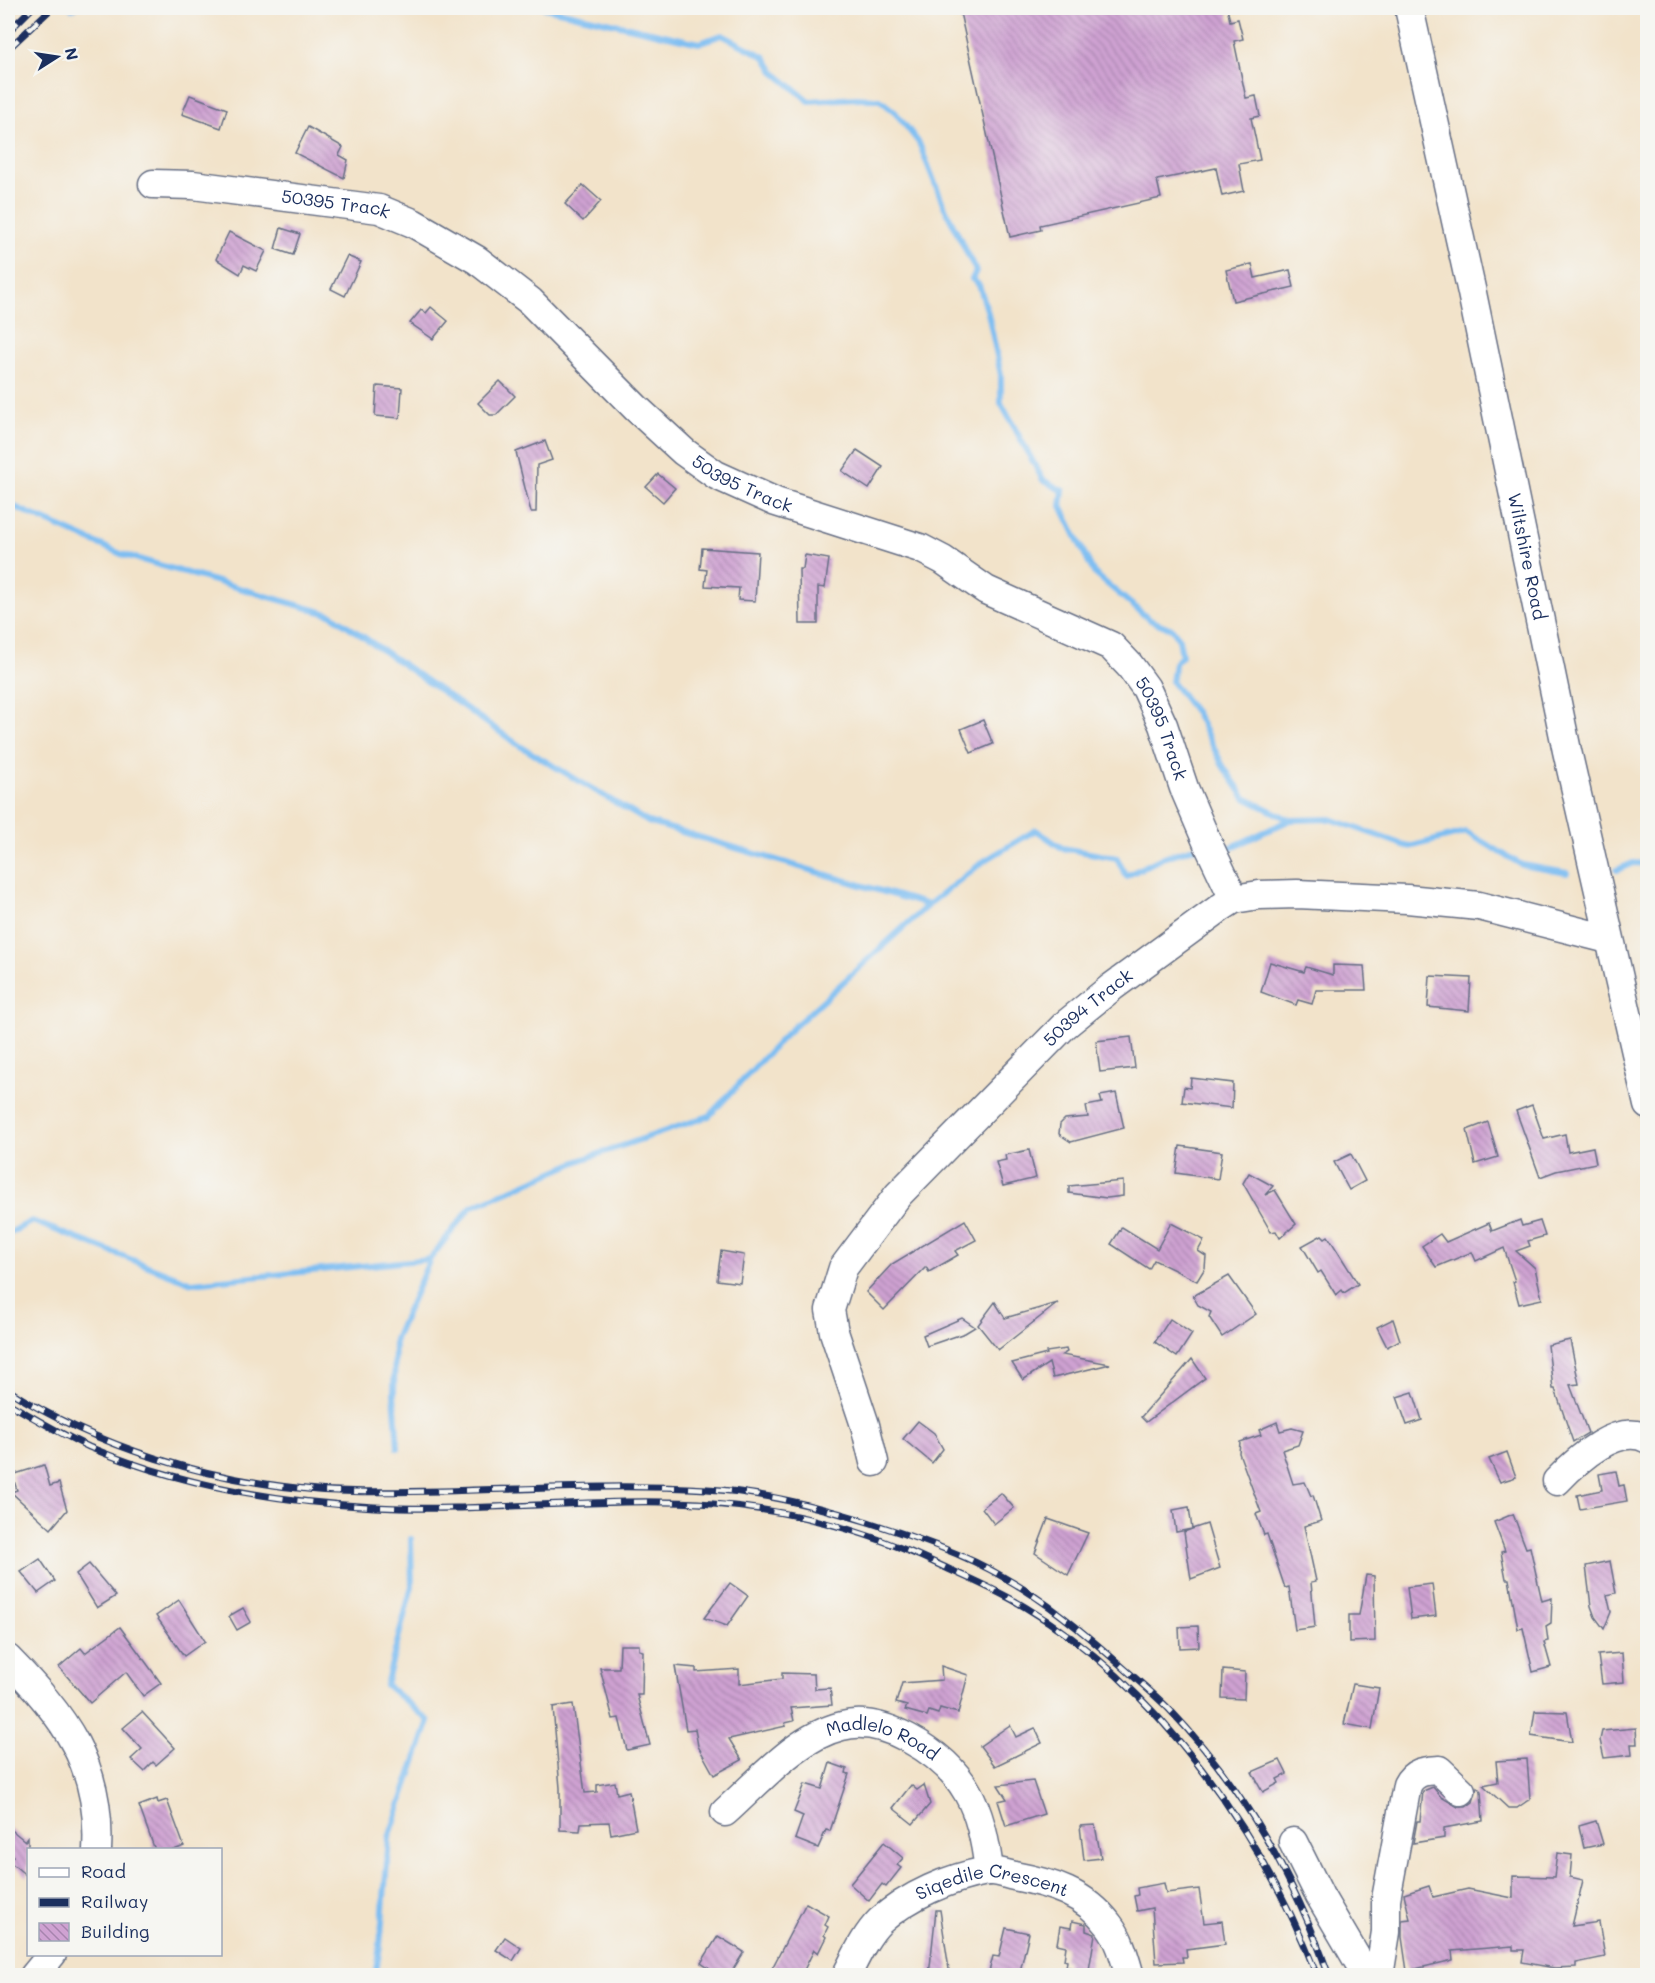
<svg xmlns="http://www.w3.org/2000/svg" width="1655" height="1983" font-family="Mali,sans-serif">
<defs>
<pattern id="building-back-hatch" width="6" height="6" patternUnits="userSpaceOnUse" patternTransform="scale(1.5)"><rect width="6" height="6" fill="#cfa2d2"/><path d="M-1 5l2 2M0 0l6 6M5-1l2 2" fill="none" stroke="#a784ae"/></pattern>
</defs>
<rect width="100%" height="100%" fill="#f6f6f2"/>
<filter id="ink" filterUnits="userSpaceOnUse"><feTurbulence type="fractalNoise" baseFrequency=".0167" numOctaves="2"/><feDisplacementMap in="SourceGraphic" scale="12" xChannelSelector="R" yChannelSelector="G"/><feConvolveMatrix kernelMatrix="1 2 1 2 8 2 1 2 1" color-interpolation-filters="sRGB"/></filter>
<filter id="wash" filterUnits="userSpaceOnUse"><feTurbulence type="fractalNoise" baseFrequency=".008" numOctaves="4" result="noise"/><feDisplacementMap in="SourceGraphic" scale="24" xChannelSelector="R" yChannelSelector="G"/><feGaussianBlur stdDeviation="1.35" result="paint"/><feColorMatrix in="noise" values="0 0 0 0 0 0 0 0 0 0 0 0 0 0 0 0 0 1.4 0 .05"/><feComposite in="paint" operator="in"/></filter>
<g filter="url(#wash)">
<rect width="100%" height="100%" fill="#f2e3ca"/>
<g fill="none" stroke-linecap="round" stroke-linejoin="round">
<g stroke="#7ebef2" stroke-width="6">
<path d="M545,8L699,43L722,35L765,57L775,73L809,101L857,98L880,100L895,112L919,143L944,206L976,271L972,279L979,285L988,313L1001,375V403L1043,480L1063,491L1061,506L1094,573L1150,620L1172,629L1179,639L1182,656L1175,663L1172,682L1196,713L1223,766L1245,798L1290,820"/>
<path d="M72,9L75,8"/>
<path d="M8,504L121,554L332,615L520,746L648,822L928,905"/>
<path d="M1220,846L1230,848L1290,820L1331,819L1409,847L1466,832L1522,865L1567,873"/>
<path d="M1617,870L1633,863L1648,864"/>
<path d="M8,1234L32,1221L192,1283L430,1259L471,1207L581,1160L709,1116L785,1035L928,905L984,861L1036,830L1062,848L1117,858L1126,876L1164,857L1201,846"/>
<path d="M398,1448L394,1393L395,1339L430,1259"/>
<path d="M375,1976L380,1946L389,1838L429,1721L386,1685L412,1586L411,1539"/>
</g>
</g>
<g id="blocks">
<g fill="url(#building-back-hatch)">
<path d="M959,8H1227L1230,21L1238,19L1243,39L1234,41L1246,98L1256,96L1260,116L1251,118L1260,160L1239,164L1244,191L1222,196L1216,168L1157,180L1161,198L1040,225L1041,230L1010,237Z"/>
<path d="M190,95L227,109L221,128L182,114Z"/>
<path d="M308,127L343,147L339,155L348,160L344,178L295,153Z"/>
<path d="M583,185L601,201L583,221L565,204Z"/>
<path d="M281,228L300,234L293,255L275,249Z"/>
<path d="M229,232L266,251L256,271L244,265L240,274L216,259Z"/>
<path d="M347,256L361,262L345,296L331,289Z"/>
<path d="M1252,264L1255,278L1290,270L1294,287L1233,301L1226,270Z"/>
<path d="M431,307L448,321L433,339L410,323L421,310L426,313Z"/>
<path d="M500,381L515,396L496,415H490L478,403Z"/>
<path d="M377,386L402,388L400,418L375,416Z"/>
<path d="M545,441L552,460L537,465L536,512H531L516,452Z"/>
<path d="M857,450L883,467L869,489L842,471Z"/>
<path d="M658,474L675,488L663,502L646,487Z"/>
<path d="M702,548L758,552L755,601L738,600L739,588L705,586L707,570L700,569Z"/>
<path d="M805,555L829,559L825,588L818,587V624H800L799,569H803Z"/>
<path d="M983,720L993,744L971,753L961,729Z"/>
<path d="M1270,962L1304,972L1306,967L1333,975V965L1364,966L1366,990H1316L1312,1004L1298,1000L1296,1005L1261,992Z"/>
<path d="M1430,976L1471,978L1469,1011L1428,1007Z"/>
<path d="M1131,1037L1135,1068L1100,1072L1096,1041Z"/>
<path d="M1191,1078L1233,1083L1232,1108L1182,1102L1184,1087L1190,1088Z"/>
<path d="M1116,1093L1124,1128L1071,1142L1059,1134L1060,1124L1065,1119L1088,1117L1086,1106L1102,1103L1100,1096Z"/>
<path d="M1532,1105L1544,1139L1565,1134L1568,1152L1593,1147L1596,1163L1556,1171L1540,1177L1516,1111Z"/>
<path d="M1488,1122L1498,1157L1475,1164L1467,1130Z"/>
<path d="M1180,1146L1222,1152L1218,1179L1176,1173Z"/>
<path d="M1029,1150L1036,1178L1003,1186L996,1162L1006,1160L1005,1155Z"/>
<path d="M1351,1154L1365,1181L1349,1190L1334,1162Z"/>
<path d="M1249,1173L1273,1186L1265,1195L1275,1190L1296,1224L1280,1238L1276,1231L1271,1232L1243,1183Z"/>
<path d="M1123,1181V1196L1107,1198L1069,1193V1186Z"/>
<path d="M965,1220L976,1240L955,1251L958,1255L929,1272L926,1267L884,1310L866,1292L892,1264Z"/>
<path d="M1520,1220L1522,1226L1540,1221L1545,1236L1528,1241L1530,1246L1516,1251L1535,1268L1542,1299L1519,1304L1513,1282L1515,1281L1504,1248L1476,1261L1472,1252L1436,1267L1422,1246L1440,1234L1446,1242L1489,1223L1492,1231Z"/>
<path d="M1171,1223L1204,1240L1198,1251L1206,1256L1205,1268L1197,1281L1154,1260L1149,1269L1111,1244L1122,1227L1157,1249Z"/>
<path d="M1322,1235L1325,1238L1328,1236L1358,1284L1344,1293L1342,1290L1336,1295L1321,1271L1318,1273L1302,1246Z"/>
<path d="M721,1251L744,1255L740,1283L717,1280Z"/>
<path d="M1229,1276L1256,1314L1222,1337L1209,1317L1211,1312L1198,1305L1193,1296Z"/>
<path d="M995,1302L1005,1318L1058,1303L998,1350L978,1325Z"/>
<path d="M962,1318L975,1327L965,1333L927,1346L923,1335Z"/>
<path d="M1170,1319L1192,1334L1177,1357L1155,1342Z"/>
<path d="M1393,1319L1400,1340L1387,1347L1377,1327Z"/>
<path d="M1570,1340L1579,1384L1570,1385L1588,1433L1573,1442L1555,1389H1553L1548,1345Z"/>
<path d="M1066,1349L1067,1352L1062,1355L1110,1364L1053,1378L1049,1363L1023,1380L1012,1363L1047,1354L1046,1352Z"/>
<path d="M1192,1359L1205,1378L1146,1422L1141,1417Z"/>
<path d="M1413,1392L1422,1420L1407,1425L1397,1397Z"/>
<path d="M918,1421L934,1433L943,1449L932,1463L903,1439Z"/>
<path d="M1277,1422L1280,1431L1292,1428L1303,1431L1298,1445L1282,1450L1293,1484L1305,1482L1311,1496L1313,1495L1321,1521L1304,1526L1316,1581L1311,1582L1315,1627L1295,1630L1289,1587L1285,1588L1267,1534L1264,1535L1256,1514L1261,1512L1239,1453L1240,1442L1261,1435L1259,1430Z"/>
<path d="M1507,1452L1516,1477L1500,1482L1489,1459Z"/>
<path d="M44,1465L50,1486L59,1483L67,1510L51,1529L11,1492L17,1490L12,1475Z"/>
<path d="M1616,1471L1619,1486L1624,1485L1627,1501L1580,1509L1577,1495L1602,1490L1599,1474Z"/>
<path d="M1001,1493L1014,1508L994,1524L982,1508Z"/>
<path d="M1189,1507L1192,1529L1207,1524L1220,1568L1191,1579L1184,1532L1192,1529L1176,1532L1173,1510Z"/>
<path d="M1513,1514L1526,1548L1530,1547L1542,1601L1552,1598L1551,1623L1546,1626L1548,1641L1544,1642L1551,1667L1533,1672L1523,1628L1518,1629L1509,1579H1506L1501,1552L1505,1551L1494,1522Z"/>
<path d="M1048,1519L1088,1533L1068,1575L1035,1553Z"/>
<path d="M40,1559L55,1581L38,1593L21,1572Z"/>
<path d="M1610,1561L1616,1593L1607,1595L1611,1612L1604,1629L1595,1617L1591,1606L1586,1566Z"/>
<path d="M89,1564L116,1596L97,1608L76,1574Z"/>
<path d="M1366,1575L1374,1576L1375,1641L1349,1642V1615H1359Z"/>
<path d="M730,1583L748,1596L727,1626L704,1618Z"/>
<path d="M1432,1584L1436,1616L1411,1619L1407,1587Z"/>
<path d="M179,1600L205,1641L184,1656L156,1616Z"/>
<path d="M243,1608L251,1622L237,1630L229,1616Z"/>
<path d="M1198,1626L1199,1647L1180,1648L1179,1627Z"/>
<path d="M120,1627L161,1683L143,1696L126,1672L90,1703L59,1667L81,1648L85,1653Z"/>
<path d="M620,1645H639V1650L643,1651L642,1695H637L650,1745L627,1750L619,1718L613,1719L600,1668H619Z"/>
<path d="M1622,1653L1624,1682L1602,1684L1598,1655Z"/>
<path d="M675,1666L696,1668V1672L739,1669V1684L782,1679V1673L814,1674L815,1689L830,1688L832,1705L791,1708L794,1721L785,1723L786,1726L729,1739L742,1760L714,1775L698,1746L695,1729L686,1730Z"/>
<path d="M941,1666L968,1675L958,1713L940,1708L938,1714L929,1711L927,1716L905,1710L907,1706L896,1703L902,1683L942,1680Z"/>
<path d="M1223,1670L1245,1672L1244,1699L1222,1698Z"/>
<path d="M1353,1684L1379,1688L1372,1729L1344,1724Z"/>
<path d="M573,1704L585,1793L597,1792V1785L615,1782L617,1794L629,1791L636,1829L611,1834L609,1822L581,1823L580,1831L560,1830V1788L553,1707Z"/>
<path d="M1535,1711L1567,1712L1572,1742L1531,1736Z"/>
<path d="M142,1712L175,1748L156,1765L153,1762L144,1771L131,1759L142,1749L123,1728Z"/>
<path d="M1010,1725L1016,1737L1035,1728L1042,1743L995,1766L980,1746Z"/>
<path d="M1636,1728L1637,1744H1631L1632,1755L1604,1758L1600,1740L1602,1731Z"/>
<path d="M1527,1759L1530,1799L1517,1808H1508L1483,1785L1498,1782L1496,1761Z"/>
<path d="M1280,1760L1287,1774L1277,1779L1279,1783L1263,1792L1252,1772Z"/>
<path d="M830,1763L847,1769L846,1773L849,1774L830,1831L826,1830L818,1848L795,1839L803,1816L794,1812L805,1784L822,1789Z"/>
<path d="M1033,1781L1044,1814L1006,1826L998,1801L1007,1799L998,1785Z"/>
<path d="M911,1785L917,1790L924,1785L930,1804L913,1824L893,1808Z"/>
<path d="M1433,1787L1441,1797L1458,1807H1466L1473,1802L1477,1787L1481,1791L1483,1821L1444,1828V1838L1413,1843L1417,1821H1420L1423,1791Z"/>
<path d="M157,1799L158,1803L167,1800L184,1846L174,1850H155L139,1806Z"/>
<path d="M1596,1821L1603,1844L1584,1848L1579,1826Z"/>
<path d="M1095,1825L1101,1858L1084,1860L1080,1826Z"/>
<path d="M8,1827L25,1841L28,1837V1877L9,1861L13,1856L8,1852Z"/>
<path d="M884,1842L903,1858L897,1865L901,1868L886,1887L882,1884L869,1901L850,1884Z"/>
<path d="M1557,1853L1572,1855L1570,1877L1583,1880L1572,1926L1599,1922L1605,1957L1576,1963V1967L1554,1968L1522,1962L1524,1950H1513V1946L1452,1951L1453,1960L1407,1971L1402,1937V1920L1410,1919L1404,1894L1429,1886L1433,1897L1468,1889L1513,1898V1876L1554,1877Z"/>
<path d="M1164,1883L1166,1893L1199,1889L1204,1923L1222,1921L1225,1944L1186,1949L1187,1957H1182L1183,1962L1156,1963L1152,1908L1137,1911L1134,1896L1138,1895L1137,1888Z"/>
<path d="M806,1903L829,1916L825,1925L828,1927L824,1935L826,1937L818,1953L814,1950L801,1976H768Z"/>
<path d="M936,1910H940L950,1976H929Z"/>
<path d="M1072,1921L1086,1924V1931L1095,1934L1089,1970L1066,1967L1067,1961L1064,1960L1066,1946L1057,1944L1060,1926L1071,1928Z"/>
<path d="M1006,1928L1029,1933L1019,1976H988L993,1956L999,1957Z"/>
<path d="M718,1936L744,1952L729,1976H720L701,1963Z"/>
<path d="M505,1937L521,1948L513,1961L496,1950Z"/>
</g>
</g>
</g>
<g filter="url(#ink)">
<use href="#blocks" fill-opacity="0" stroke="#666e84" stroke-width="1.5"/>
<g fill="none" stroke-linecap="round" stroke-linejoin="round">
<defs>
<g id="minor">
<path id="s1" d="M1409,8L1472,293L1567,751L1648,1105"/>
<path id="s2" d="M153,184L193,185L379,209L413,223L477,260L530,301L636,408L684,452L716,475L776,502L920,548L943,560L986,590L1111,646L1130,666L1146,688L1163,725L1184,788L1208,844L1234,899"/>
<path id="s3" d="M874,1462L865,1425L834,1332L830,1310L843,1268L898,1195L1065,1025L1112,987L1220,908L1234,899L1259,895L1297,894L1407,899L1479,906L1608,939"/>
<path d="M1557,1481C1577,1460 1618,1422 1648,1439"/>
<path d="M8,1659C64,1716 102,1765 97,1850"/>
<path id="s4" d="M725,1812C759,1782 796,1737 842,1726C864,1720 889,1728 908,1738C966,1769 982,1808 989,1871"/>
<path d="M1293,1842L1320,1896L1367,1976"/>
<path d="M34,1976L52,1954"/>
<path id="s5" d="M846,1976C856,1957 865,1936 880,1921C909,1895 949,1878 987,1871C995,1870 1006,1874 1014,1876C1051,1883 1085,1893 1109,1925C1120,1939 1125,1959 1130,1976"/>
<path d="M1379,1976L1386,1932V1899L1407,1785C1414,1771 1425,1771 1439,1770L1461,1791"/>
</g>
</defs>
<use href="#minor" stroke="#666e84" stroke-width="31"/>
<use href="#minor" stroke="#fff" stroke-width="28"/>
<defs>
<g id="rail">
<path d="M8,32L32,8"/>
<path d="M8,49L52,8"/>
<path d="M8,1390C99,1448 209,1481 317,1490C358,1493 400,1492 442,1491C530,1489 619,1484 707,1489C761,1492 817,1506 868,1522C914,1537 963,1553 1005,1578C1046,1601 1082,1631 1117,1662C1135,1678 1153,1693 1169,1709C1241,1784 1295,1878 1329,1976"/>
<path d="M8,1403C34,1418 61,1434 89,1447C179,1485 277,1502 374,1507C487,1513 600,1496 713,1504C794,1510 869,1531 942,1566C970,1579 999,1591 1025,1607C1157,1685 1263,1834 1317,1976"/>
</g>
</defs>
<use href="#rail" stroke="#1b2f5e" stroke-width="7"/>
<use href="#rail" stroke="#f6f6f2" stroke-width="4.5" stroke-dasharray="14" stroke-linecap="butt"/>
</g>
</g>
<g text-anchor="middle" stroke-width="4.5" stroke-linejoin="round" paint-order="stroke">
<g font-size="18" fill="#1b2f5e" stroke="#f6f6f2">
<text dy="6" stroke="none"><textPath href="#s2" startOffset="184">50395 Track</textPath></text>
<text dy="6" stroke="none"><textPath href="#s2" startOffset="688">50395 Track</textPath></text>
<text dy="6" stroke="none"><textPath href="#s1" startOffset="561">Wiltshire Road</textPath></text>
<text dy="6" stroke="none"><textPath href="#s2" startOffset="1191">50395 Track</textPath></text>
<text dy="6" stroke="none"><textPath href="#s3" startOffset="561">50394 Track</textPath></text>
<text dy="6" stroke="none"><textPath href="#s4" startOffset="190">Madlelo Road</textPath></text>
<text dy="6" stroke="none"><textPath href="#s5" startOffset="189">Siqedile Crescent</textPath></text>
</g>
</g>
<rect width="1655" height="1983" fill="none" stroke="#f6f6f2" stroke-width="30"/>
<rect x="27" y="1848" width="195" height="108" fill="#f6f6f2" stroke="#9ea6b7" stroke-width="1.5"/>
<rect x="39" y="1868" width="30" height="9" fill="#ffffff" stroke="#9ea6b7" stroke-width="1.5"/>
<text x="81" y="1878" font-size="18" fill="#1b2f5e">Road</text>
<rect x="39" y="1898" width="30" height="9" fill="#1b2f5e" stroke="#9ea6b7" stroke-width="1.5"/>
<text x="81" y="1908" font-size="18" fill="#1b2f5e">Railway</text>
<rect x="39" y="1923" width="30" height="18" fill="url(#building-back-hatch)" stroke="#9ea6b7" stroke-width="1.5"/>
<text x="81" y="1938" font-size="18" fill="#1b2f5e">Building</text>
<g transform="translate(57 57) rotate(78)" stroke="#f6f6f2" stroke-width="4.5" paint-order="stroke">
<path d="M0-4.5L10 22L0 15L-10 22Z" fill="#1b2f5e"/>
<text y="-9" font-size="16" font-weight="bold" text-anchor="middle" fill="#1b2f5e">N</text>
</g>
</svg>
